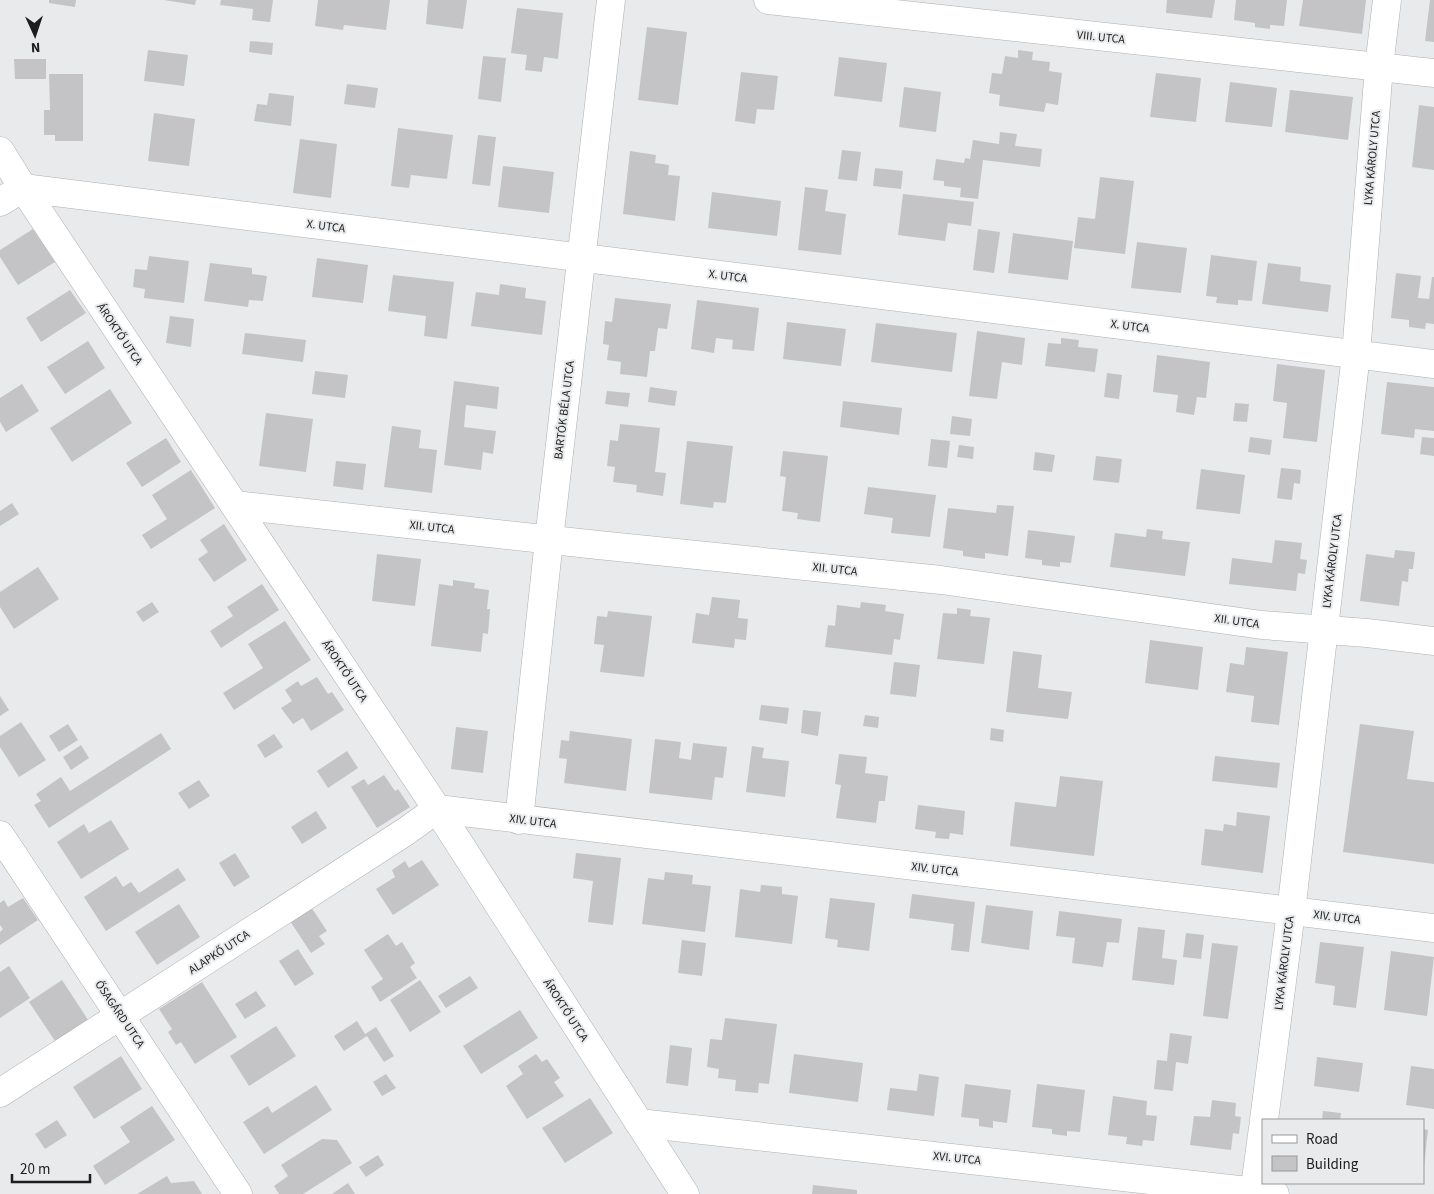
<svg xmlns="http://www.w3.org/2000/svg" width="1434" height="1194" font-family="'Source Sans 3',sans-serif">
<rect width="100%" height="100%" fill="#e9eaec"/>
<g fill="#c4c4c6">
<path d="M49,0H76L75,7L49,3Z"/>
<path d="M164,0H196L195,5Z"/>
<path d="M221,0H273L270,22L252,20L253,9L220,5Z"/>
<path d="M318,0H390L386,30L344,25L343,30L315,26Z"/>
<path d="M428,0H467L463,29L426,24Z"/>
<path d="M1167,0H1215L1212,18L1166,13Z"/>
<path d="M1236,0H1287L1284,26L1270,25V29L1255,27V23L1234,20Z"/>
<path d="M1303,0H1366L1362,34L1299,26Z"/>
<path d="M1430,0H1434V42L1425,41Z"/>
<path d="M517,8L563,13L558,59L544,57L542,72L525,70L527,55L511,53Z"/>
<path d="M647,27L687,32L678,105L638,100Z"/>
<path d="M250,41L273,43L272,55L249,52Z"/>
<path d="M148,50L188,55L184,86L144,81Z"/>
<path d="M1018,50L1033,52L1032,60L1050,62L1049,71L1062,73L1058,105L1046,103L1044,112L999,106L1000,95L989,93L992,73L1002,74L1005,56L1018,58Z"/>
<path d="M483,56L506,58L501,102L478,99Z"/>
<path d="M839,57L887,63L882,102L834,96Z"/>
<path d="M14,59H46V79H15Z"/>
<path d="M741,72L778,76L774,110L757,109L755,124L735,121Z"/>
<path d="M1156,73L1201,78L1196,122L1150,117Z"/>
<path d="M49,74H83V141H55V135H44V110H50Z"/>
<path d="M1230,82L1277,88L1272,127L1225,122Z"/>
<path d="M347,84L378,88L375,108L344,104Z"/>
<path d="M904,87L941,92L936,132L899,127Z"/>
<path d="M1290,90L1353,97L1348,140L1285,132Z"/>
<path d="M269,93L294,96L291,126L254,121L257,104L267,105Z"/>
<path d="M1419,105L1434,107V170L1412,167Z"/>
<path d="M154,113L195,119L189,166L148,161Z"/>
<path d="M398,128L453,135L447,179L411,175L409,188L391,186Z"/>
<path d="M1000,132L1017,134L1015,146L1042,149L1040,167L983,160L978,199L960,197L961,188L944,186V181L933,180L936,159L964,163L965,158L970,159L973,140L999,144Z"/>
<path d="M478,135L496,137L490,186L472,184Z"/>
<path d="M300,139L337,144L331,198L293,193Z"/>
<path d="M842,150L861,152L857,181L838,179Z"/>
<path d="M630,151L656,155L655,163L669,165L668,175L680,176L675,221L623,214Z"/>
<path d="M503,166L554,172L549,213L498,207Z"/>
<path d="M875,168L903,171L901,189L873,186Z"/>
<path d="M1100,177L1134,181L1125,254L1074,248L1078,217L1095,219Z"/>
<path d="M805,187L828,190L825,211L846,214L841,255L798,250Z"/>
<path d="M712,192L781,201L777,236L708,228Z"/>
<path d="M903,194L974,202L971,226L948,223L945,241L898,235Z"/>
<path d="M33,229L55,262L18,285L0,257V250Z"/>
<path d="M978,229L1000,232L994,273L973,270Z"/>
<path d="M1013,233L1073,241L1068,280L1008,273Z"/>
<path d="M1137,242L1187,248L1181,293L1131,288Z"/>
<path d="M1211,255L1257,261L1252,301L1238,300V305L1216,303L1217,297L1206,296Z"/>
<path d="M149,256L189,261L184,303L144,298L145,289L133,287L135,269L147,270Z"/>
<path d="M317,258L368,265L363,303L312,297Z"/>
<path d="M210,263L252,268V274L267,276L263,301L249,300L248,307L204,301Z"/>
<path d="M1268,263L1301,267L1300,281L1331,285L1328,312L1262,304Z"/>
<path d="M1396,273L1421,276L1418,298L1429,299L1432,277H1434V324L1426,323L1425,329L1409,327V320L1391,318Z"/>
<path d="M393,275L454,282L447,339L424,336L426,316L388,311Z"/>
<path d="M500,284L526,288L525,298L546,301L542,335L471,326L476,292L499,295Z"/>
<path d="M70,290L86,313L41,342L26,318Z"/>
<path d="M615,298L671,304L667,329L658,328L655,351H650L647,377L620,374L621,362L607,360L609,345L603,344L605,321L612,322Z"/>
<path d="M697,300L759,308L754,351L732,349L733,340L716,338L714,353L691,349Z"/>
<path d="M170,316L194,319L191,347L166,343Z"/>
<path d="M787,322L846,329L841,366L783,359Z"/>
<path d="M876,323L957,333L952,372L871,362Z"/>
<path d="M977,331L1025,338L1022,365L1002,362L997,399L969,396Z"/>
<path d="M245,333L306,340L303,362L242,354Z"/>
<path d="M1061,338L1079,340L1078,347L1098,349L1095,372L1045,366L1048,343L1061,344Z"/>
<path d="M88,341L105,368L65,394L47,367Z"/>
<path d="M1157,355L1210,362L1206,398L1197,397L1194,415L1176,412L1178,395L1153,392Z"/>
<path d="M1277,364L1325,370L1317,442L1283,438L1287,403L1273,401Z"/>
<path d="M315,371L348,375L345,398L312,394Z"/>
<path d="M1107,373L1122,375L1119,399L1104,397Z"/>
<path d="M454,381L499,387L497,409L466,405L464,427L496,431L493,454L483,452L481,470L444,465Z"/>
<path d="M1387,382L1434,387V431L1415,429L1414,438L1381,434Z"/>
<path d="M22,384L39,411L6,432L0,422V398Z"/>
<path d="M650,387L677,391L675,406L648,402Z"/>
<path d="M110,389L132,423L72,462L50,428Z"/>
<path d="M607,391L630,393L628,407L605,404Z"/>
<path d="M843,401L902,408L899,435L840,427Z"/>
<path d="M1235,403L1249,404L1247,422L1233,421Z"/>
<path d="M266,413L313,419L306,472L259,466Z"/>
<path d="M952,416L972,419L970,436L950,434Z"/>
<path d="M620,424L660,428L655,472L666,473L663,496L636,492L637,485L613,482L615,467L607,466L610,440L618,441Z"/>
<path d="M392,426L421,430L419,448L437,450L432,493L384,487Z"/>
<path d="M1250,437L1272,440L1270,455L1248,452Z"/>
<path d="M1422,437L1434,438V456L1420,454Z"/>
<path d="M166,438L181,462L142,487L126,463Z"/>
<path d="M931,439L950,441L947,468L928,466Z"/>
<path d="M687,441L733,446L726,503L714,502L713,508L680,504Z"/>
<path d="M959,445L974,447L973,459L957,457Z"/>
<path d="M783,451L828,456L820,522L797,519L798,513L782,511L786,477L780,476Z"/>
<path d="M1035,452L1055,455L1052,472L1033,470Z"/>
<path d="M1096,456L1122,459L1119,483L1093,480Z"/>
<path d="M336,461L366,464L363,490L333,486Z"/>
<path d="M1281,468L1301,470L1300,484L1294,483L1292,500L1277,498Z"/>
<path d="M1201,469L1245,475L1240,514L1196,509Z"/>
<path d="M191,470L215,508L151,549L142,535L167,519L152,495Z"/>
<path d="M868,487L936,495L930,537L891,533L893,518L864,514Z"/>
<path d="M12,503L19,514L0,526V511Z"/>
<path d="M997,505L1014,506L1008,556L985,553V559L963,556V551L943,548L948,508L996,513Z"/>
<path d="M224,524L247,560L214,582L198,559L208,552L200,540Z"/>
<path d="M1147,529L1163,531L1162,539L1190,542L1185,576L1110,567L1115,533L1146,537Z"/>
<path d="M1028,530L1075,536L1071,563L1060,562V567L1042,565V560L1025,558Z"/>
<path d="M1275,540L1302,543L1300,559L1307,560L1305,574L1298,573L1296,591L1229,584L1232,558L1272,563Z"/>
<path d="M1395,550L1415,552L1413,569H1409L1408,582L1402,581L1399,606L1360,601L1366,554L1394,558Z"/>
<path d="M377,554L421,559L415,606L372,601Z"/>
<path d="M38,567L59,599L14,629L0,607V592Z"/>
<path d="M453,580L475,583L474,588L489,590L487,609H490L488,634L483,633L481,652L431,646L439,584L453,586Z"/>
<path d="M262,584L279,610L221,648L210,631L233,616L227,607Z"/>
<path d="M712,597L740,600L738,618L748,619L746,640L735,639L734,648L692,643L696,613L709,615Z"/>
<path d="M152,602L159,612L143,622L136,612Z"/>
<path d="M861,602L886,605L885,611L904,614L900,640L894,639L892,655L825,647L828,625L835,626L837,605L860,608Z"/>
<path d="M957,608L971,610L970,616L990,618L984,664L937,659L943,613L957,614Z"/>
<path d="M608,611L652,616L644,677L600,672L604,645L594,644L597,616L607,617Z"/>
<path d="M285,621L311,660L234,710L223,693L263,668L248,644Z"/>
<path d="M1150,640L1203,647L1198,690L1145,683Z"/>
<path d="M1246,647L1288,652L1279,725L1251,722L1254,696L1226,692L1230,663L1244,665Z"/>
<path d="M1013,651L1042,655L1038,688L1072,692L1068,719L1006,712Z"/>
<path d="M894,662L920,665L916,697L890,694Z"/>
<path d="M317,677L328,694L332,692L344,710L311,731L303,718L293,724L281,708L292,701L285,690L298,681L301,686Z"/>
<path d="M0,696L9,710L0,716Z"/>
<path d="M761,705L789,708L787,724L759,720Z"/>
<path d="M803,710L821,712L818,736L801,733Z"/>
<path d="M865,715L879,717L878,728L863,726Z"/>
<path d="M21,722L46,760L19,777L0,747V736Z"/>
<path d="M68,724L78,740L59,752L49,736Z"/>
<path d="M1360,724L1414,731L1407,779L1434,782V864L1343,852Z"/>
<path d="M456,727L488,731L483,773L451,769Z"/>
<path d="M991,728L1004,730L1003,742L990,740Z"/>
<path d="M570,731L632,739L626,791L564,783L567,759L559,758L561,740L569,741Z"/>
<path d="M161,733L171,749L49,828L34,805L41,801L36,794L61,777L70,791Z"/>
<path d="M274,734L283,747L265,758L257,745Z"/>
<path d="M655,739L681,742L679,758L691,760L693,743L727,747L723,778L715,777L712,800L649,793Z"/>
<path d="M81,745L89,758L71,770L63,757Z"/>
<path d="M752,746L764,748L762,758L789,761L785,797L746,792Z"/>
<path d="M347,751L358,768L328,788L317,771Z"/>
<path d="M839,754L867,757L865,773L888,776L885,801H879L876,823L836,818L841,785L835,784Z"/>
<path d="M1215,756L1280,763L1277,788L1212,781Z"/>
<path d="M384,775L395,791L398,789L410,807L377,828L351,787L364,779L368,785Z"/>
<path d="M1060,776L1103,781L1094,856L1010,846L1015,802L1056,807Z"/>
<path d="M199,780L210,796L189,809L178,793Z"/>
<path d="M918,805L965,811L963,835L950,833L949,839L935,838L936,832L915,829Z"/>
<path d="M316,811L327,828L302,844L291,827Z"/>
<path d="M1237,812L1270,816L1263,873L1201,865L1205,829L1223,831L1224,824L1236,826Z"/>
<path d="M111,820L129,849L81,879L57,842L84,824L89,833Z"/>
<path d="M235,853L250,877L234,887L219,863Z"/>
<path d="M576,853L621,858L613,925L588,922L593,881L573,878Z"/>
<path d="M422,860L439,885L393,915L376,889L395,877L392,870L405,861L409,868Z"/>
<path d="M178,868L186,880L106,931L84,897L116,876L123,887L131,882L139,893Z"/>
<path d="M665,872L693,875L692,884L711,886L705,932L642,924L648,878L664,880Z"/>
<path d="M761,885L782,887V894L798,896L792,944L735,937L740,889L760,892Z"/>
<path d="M912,894L975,902L969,952L951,950L954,924L909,918Z"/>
<path d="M23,898L38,920L0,945V932L3,929L0,925V903L4,900L8,907Z"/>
<path d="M830,898L875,903L869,951L837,947L838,940L825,938Z"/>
<path d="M179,904L200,937L157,965L135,932Z"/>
<path d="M986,905L1033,911L1029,950L981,943Z"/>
<path d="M311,907L327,931L319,936L325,944L311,953L290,921Z"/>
<path d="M1059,911L1122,919L1119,943L1107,942L1103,967L1072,963L1075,938L1056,936Z"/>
<path d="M1138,927L1165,930L1162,958L1177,960L1174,985L1132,980Z"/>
<path d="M1186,933L1204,935L1201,959L1183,957Z"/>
<path d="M388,934L396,946L402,942L415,963L410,967L417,978L380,1002L371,987L383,979L364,950Z"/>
<path d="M682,940L706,943L702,976L678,973Z"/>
<path d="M1320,942L1364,947L1356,1008L1333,1005L1335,986L1315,983Z"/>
<path d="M1212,943L1238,946L1228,1019L1203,1016Z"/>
<path d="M298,949L314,974L295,986L279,961Z"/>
<path d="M1391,951L1434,957L1427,1016L1384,1010Z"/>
<path d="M9,966L30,998L0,1018V972Z"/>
<path d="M470,976L478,988L446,1008L438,996Z"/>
<path d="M62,980L92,1026L59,1047L29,1002Z"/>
<path d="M420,980L441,1012L410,1032L390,1000Z"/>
<path d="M202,982L237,1037L195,1064L181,1042L176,1045L168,1032L172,1029L159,1009Z"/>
<path d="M256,991L266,1006L245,1019L235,1004Z"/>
<path d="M520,1010L538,1038L481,1074L463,1046Z"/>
<path d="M725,1018L777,1024L769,1084L759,1083L758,1093L735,1091L736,1080L718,1078L719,1069L707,1067L710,1039L722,1040Z"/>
<path d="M357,1021L365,1034L376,1027L394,1056L384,1062L367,1036L344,1051L334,1036Z"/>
<path d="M276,1026L296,1056L249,1086L230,1056Z"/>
<path d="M1170,1033L1192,1036L1188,1064L1176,1062L1173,1091L1154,1089L1157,1060L1167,1061Z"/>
<path d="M670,1045L692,1048L688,1086L666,1083Z"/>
<path d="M536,1054L542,1062L547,1059L560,1078L554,1082L564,1096L527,1119L506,1086L523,1074L518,1066Z"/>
<path d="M794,1054L863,1063L858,1102L789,1093Z"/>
<path d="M121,1056L142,1089L94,1119L73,1087Z"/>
<path d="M1317,1057L1363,1063L1359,1092L1314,1086Z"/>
<path d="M1411,1066L1434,1069V1109L1406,1105Z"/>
<path d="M386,1074L396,1088L382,1096L373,1082Z"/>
<path d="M919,1074L939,1077L934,1116L887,1110L890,1088L917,1091Z"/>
<path d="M965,1084L1011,1090L1007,1123L993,1121V1128L979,1126V1119L961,1117Z"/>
<path d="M1037,1084L1085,1090L1080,1132L1067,1131V1136L1052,1134V1129L1032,1127Z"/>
<path d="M316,1085L332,1110L264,1154L243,1122L268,1106L272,1113Z"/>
<path d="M1113,1096L1147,1101L1146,1115L1157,1116L1154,1141L1143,1140L1142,1146L1126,1144L1127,1137L1108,1135Z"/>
<path d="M590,1098L613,1133L565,1163L542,1128Z"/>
<path d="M1212,1100L1236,1103L1235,1116L1241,1117L1239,1134L1233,1133L1231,1150L1190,1145L1194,1116L1210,1117Z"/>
<path d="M152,1106L175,1140L105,1185L93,1166L130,1142L120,1127Z"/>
<path d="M1323,1111L1341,1113L1340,1120H1322Z"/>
<path d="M57,1120L67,1135L45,1149L35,1134Z"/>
<path d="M1423,1129L1428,1130L1424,1165L1423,1164Z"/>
<path d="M322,1139L337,1140L352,1163L303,1194H279L274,1186L288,1176L281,1165Z"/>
<path d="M378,1155L384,1165L366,1177L359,1167Z"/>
<path d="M167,1176L171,1183L194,1181L202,1194H137Z"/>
<path d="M348,1183L355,1194H332Z"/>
<path d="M813,1185L857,1190V1194H812Z"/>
</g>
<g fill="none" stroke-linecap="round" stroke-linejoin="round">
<defs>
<g id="minor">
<path d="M768,0L1434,73"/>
<path d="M0,151L23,188L437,809L685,1194"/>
<path d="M0,202L23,188L1434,364"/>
<path d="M235,505L598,545L941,580L1262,625L1367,633L1434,641"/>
<path d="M519,820L549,540L611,0"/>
<path d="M0,835L238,1194"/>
<path d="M0,1093L405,832L437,809L1434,928"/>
<path d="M1264,1120L1291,912L1356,354L1379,67L1387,0"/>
<path d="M639,1123L1275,1194"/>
<path d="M1254,1194L1263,1128"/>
</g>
</defs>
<use href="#minor" stroke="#aeafb1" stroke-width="29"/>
<use href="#minor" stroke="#fff" stroke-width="28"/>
</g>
<g text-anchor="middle" stroke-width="4" stroke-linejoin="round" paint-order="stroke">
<g font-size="12" fill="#1d1d1e" stroke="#e9eaec">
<text transform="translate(1101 37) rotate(6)" y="4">VIII. UTCA</text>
<text transform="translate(1372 158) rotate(-85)" y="4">LYKA KÁROLY UTCA</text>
<text transform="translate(326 226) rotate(7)" y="4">X. UTCA</text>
<text transform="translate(728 276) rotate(7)" y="4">X. UTCA</text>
<text transform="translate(1130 326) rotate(7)" y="4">X. UTCA</text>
<text transform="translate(120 334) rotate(56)" y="4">ÁROKTŐ UTCA</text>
<text transform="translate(564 410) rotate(-83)" y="4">BARTÓK BÉLA UTCA</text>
<text transform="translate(432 527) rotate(6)" y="4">XII. UTCA</text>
<text transform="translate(1332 561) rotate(-83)" y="4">LYKA KÁROLY UTCA</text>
<text transform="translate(835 569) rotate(6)" y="4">XII. UTCA</text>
<text transform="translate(1237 621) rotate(8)" y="4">XII. UTCA</text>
<text transform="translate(345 671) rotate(56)" y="4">ÁROKTŐ UTCA</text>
<text transform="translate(533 821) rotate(7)" y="4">XIV. UTCA</text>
<text transform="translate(935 869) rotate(7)" y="4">XIV. UTCA</text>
<text transform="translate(1337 917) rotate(7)" y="4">XIV. UTCA</text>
<text transform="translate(219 952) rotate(-33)" y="4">ALAPKŐ UTCA</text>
<text transform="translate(1284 963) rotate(-83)" y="4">LYKA KÁROLY UTCA</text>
<text transform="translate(566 1010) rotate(57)" y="4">ÁROKTŐ UTCA</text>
<text transform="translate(120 1014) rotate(56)" y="4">ŐSAGÁRD UTCA</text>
<text transform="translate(957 1158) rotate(6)" y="4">XVI. UTCA</text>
</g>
</g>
<rect x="1262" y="1119" width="162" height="65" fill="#e9eaec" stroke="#97989a"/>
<rect x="1272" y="1135" width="25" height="8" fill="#ffffff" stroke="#97989a"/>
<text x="1306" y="1144" font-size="15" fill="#1d1d1e">Road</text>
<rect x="1272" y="1156" width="25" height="15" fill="#c4c4c6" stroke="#97989a"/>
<text x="1306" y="1169" font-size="15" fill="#1d1d1e">Building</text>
<g transform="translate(35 35) rotate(177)" stroke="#e9eaec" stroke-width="4" paint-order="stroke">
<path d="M0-4L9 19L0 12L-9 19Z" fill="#1d1d1e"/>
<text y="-8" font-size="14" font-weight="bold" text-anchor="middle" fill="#1d1d1e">N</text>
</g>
<path d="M12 1174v8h78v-8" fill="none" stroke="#1d1d1e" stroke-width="2.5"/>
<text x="20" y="1174" font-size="15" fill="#1d1d1e" stroke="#e9eaec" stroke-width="4" paint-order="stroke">20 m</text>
</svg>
